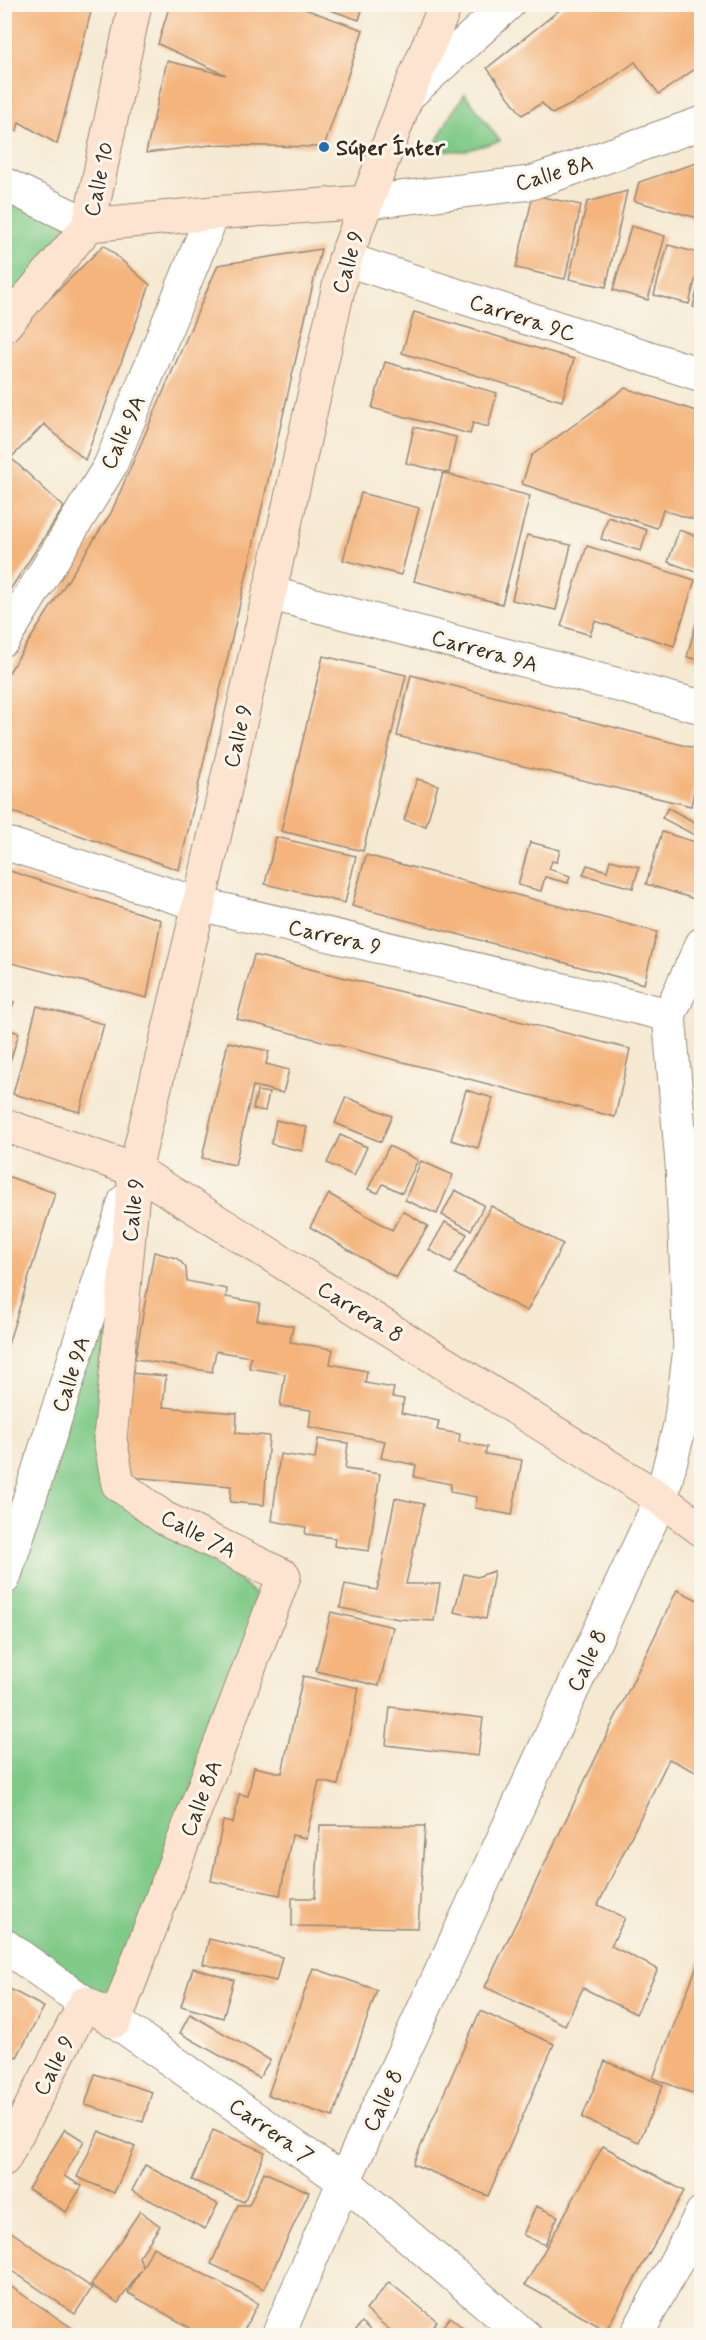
<svg xmlns="http://www.w3.org/2000/svg" width="706" height="2340" font-family="Mynerve,sans-serif">
<rect width="100%" height="100%" fill="#fbf7ec"/>
<filter id="ink" filterUnits="userSpaceOnUse"><feTurbulence type="fractalNoise" baseFrequency=".0167" numOctaves="2"/><feDisplacementMap in="SourceGraphic" scale="12" xChannelSelector="R" yChannelSelector="G"/><feConvolveMatrix kernelMatrix="1 2 1 2 8 2 1 2 1" color-interpolation-filters="sRGB"/></filter>
<filter id="wash" filterUnits="userSpaceOnUse"><feTurbulence type="fractalNoise" baseFrequency=".008" numOctaves="4" result="noise"/><feDisplacementMap in="SourceGraphic" scale="24" xChannelSelector="R" yChannelSelector="G"/><feGaussianBlur stdDeviation="1.35" result="paint"/><feColorMatrix in="noise" values="0 0 0 0 0 0 0 0 0 0 0 0 0 0 0 0 0 1.4 0 .05"/><feComposite in="paint" operator="in"/></filter>
<g filter="url(#wash)">
<rect width="100%" height="100%" fill="#f5e9d2"/>
<g fill="#80ca88" stroke="#5e7a53" stroke-width="1.5">
<path d="M465,94L500,141L464,151L432,150L450,116Z"/>
<path d="M5,183L89,225L5,326Z"/>
<path d="M135,1170L112,1488L142,1504L259,1597L127,2029L5,1945V1578Z"/>
</g>
<g id="blocks">
<g fill="#f4b47b">
<path d="M4,4H93L57,144L19,122L17,131L4,127Z"/>
<path d="M170,4H291L363,30L324,147L211,145L146,153L167,61L226,75L158,44Z"/>
<path d="M313,4H364L359,20Z"/>
<path d="M567,4H702V64L659,94L635,62L586,97L552,114L542,103L522,115L487,68Z"/>
<path d="M702,161V219L634,201L639,182Z"/>
<path d="M627,191L606,287L569,279L587,202Z"/>
<path d="M533,195L581,205L565,279L516,268Z"/>
<path d="M631,226L665,236L648,300L613,290Z"/>
<path d="M104,245L150,285L85,460L44,424L11,458L64,507L4,599V344Z"/>
<path d="M668,245L702,254L689,304L654,295Z"/>
<path d="M321,249L179,870L4,809V680L111,513L218,265Z"/>
<path d="M701,276H702V309L693,307Z"/>
<path d="M414,312L574,359L562,401L402,353Z"/>
<path d="M385,362L497,393L488,427L473,423L470,434L372,408Z"/>
<path d="M625,388L702,413V522L663,510L657,528L522,484L531,456Z"/>
<path d="M414,427L456,437L449,473L406,463Z"/>
<path d="M443,473L530,496L502,604L414,581Z"/>
<path d="M361,493L419,508L401,575L343,560Z"/>
<path d="M608,517L647,530L641,551L601,539Z"/>
<path d="M679,530L702,538V574L668,562Z"/>
<path d="M527,535L571,545L556,610L512,600Z"/>
<path d="M587,546L695,580L674,646L595,621L590,635L561,626Z"/>
<path d="M701,604L702,605V661L687,657Z"/>
<path d="M323,656L406,675L363,851L281,831Z"/>
<path d="M411,675L702,750L691,806L397,736Z"/>
<path d="M417,779L438,785L426,826L404,820Z"/>
<path d="M668,808L702,826V839L662,818Z"/>
<path d="M662,832L702,844V887L698,900L646,884Z"/>
<path d="M276,837L356,856L345,903L265,884Z"/>
<path d="M530,842L560,850L557,862L552,861L549,869L570,876L568,883L545,877L541,891L518,885Z"/>
<path d="M366,855L657,932L644,984L352,906Z"/>
<path d="M610,860L639,867L633,888L583,875L587,865L607,871Z"/>
<path d="M4,869L161,920L147,998L4,961Z"/>
<path d="M254,955L630,1049L615,1117L237,1019Z"/>
<path d="M4,999L14,1002L5,1028L19,1033L5,1077Z"/>
<path d="M37,1006L104,1024L80,1112L13,1094Z"/>
<path d="M228,1042L269,1051L266,1064L289,1070L283,1093L253,1086L235,1165L202,1158Z"/>
<path d="M466,1090L493,1098L478,1148L451,1140Z"/>
<path d="M257,1091L269,1093L265,1111L253,1109Z"/>
<path d="M346,1097L392,1116L381,1142L335,1123Z"/>
<path d="M276,1120L307,1127L302,1151L271,1144Z"/>
<path d="M340,1135L367,1147L354,1176L327,1163Z"/>
<path d="M389,1146L418,1160L402,1193L383,1184L378,1193L368,1189Z"/>
<path d="M421,1161L453,1175L437,1214L405,1200Z"/>
<path d="M4,1175L55,1193L5,1354H4Z"/>
<path d="M455,1190L484,1205L471,1230L442,1215Z"/>
<path d="M329,1194L392,1230L403,1211L428,1226L396,1278L310,1227Z"/>
<path d="M491,1206L563,1244L527,1311L455,1274Z"/>
<path d="M445,1222L467,1234L451,1262L429,1250Z"/>
<path d="M154,1252L176,1258L181,1262L186,1268L187,1281L227,1289L226,1297L260,1303L257,1320L293,1326L290,1342L333,1349L330,1364L367,1371L365,1383L394,1388L392,1397L404,1399L401,1413L439,1421L437,1430L460,1434L459,1442L487,1447L485,1454L522,1460L512,1515L475,1508L477,1497L450,1492L451,1484L414,1477L416,1465L381,1458L385,1441L309,1427L311,1410L280,1406L285,1374L249,1368L251,1357L216,1351L212,1372L135,1359Z"/>
<path d="M130,1373L166,1376L163,1407L237,1413L236,1433L269,1436L264,1505L230,1502L231,1486L121,1476Z"/>
<path d="M318,1439L348,1443L345,1469L380,1474L369,1551L334,1546L335,1538L305,1534L306,1527L272,1521L280,1454L315,1459Z"/>
<path d="M395,1498L424,1504L406,1584H440L434,1621L399,1619L340,1608L345,1584L377,1590Z"/>
<path d="M494,1571L486,1619L454,1612L464,1574L477,1577Z"/>
<path d="M677,1590L702,1602V1775L669,1759L598,1905L625,1918L611,1946L658,1969L636,2014L583,1988L565,2025L485,1987Z"/>
<path d="M331,1612L393,1627L379,1686L316,1671Z"/>
<path d="M303,1676L359,1688L338,1785L319,1781L306,1838L292,1835L280,1895L211,1881L223,1821L233,1823L239,1794L248,1796L254,1767L282,1773Z"/>
<path d="M390,1707L483,1718L478,1756L386,1745Z"/>
<path d="M320,1825L425,1826L418,1928L292,1926V1898H315Z"/>
<path d="M209,1939L282,1957L276,1981L203,1964Z"/>
<path d="M701,1956H702V2097L653,2078Z"/>
<path d="M193,1968L234,1980L223,2018L181,2006Z"/>
<path d="M313,1968L377,1990L333,2117L268,2095Z"/>
<path d="M4,1986L44,2007L17,2057L4,2051Z"/>
<path d="M480,2011L554,2044L488,2196L413,2164Z"/>
<path d="M190,2014L270,2060L259,2078L180,2033Z"/>
<path d="M605,2061L663,2085L639,2142L582,2118Z"/>
<path d="M95,2074L152,2092L143,2122L85,2105Z"/>
<path d="M65,2129L84,2141L64,2176L82,2186L66,2212L28,2189Z"/>
<path d="M213,2130L265,2152L244,2202L192,2180Z"/>
<path d="M99,2131L135,2147L114,2193L77,2177Z"/>
<path d="M603,2146L684,2191L606,2330L525,2285Z"/>
<path d="M145,2165L218,2204L205,2229L132,2191Z"/>
<path d="M264,2172L309,2192L264,2289L211,2264L238,2205H249Z"/>
<path d="M536,2206L558,2216L545,2245L523,2235Z"/>
<path d="M140,2211L160,2226L139,2257L143,2267L153,2247L258,2303L241,2336H184L189,2327L128,2293L141,2270L118,2303L91,2285Z"/>
<path d="M10,2231L92,2288L75,2314L4,2265V2239Z"/>
<path d="M4,2282L84,2336H4Z"/>
<path d="M389,2282L437,2321L425,2336H397L366,2310Z"/>
<path d="M450,2317L472,2336H435Z"/>
<path d="M362,2322L378,2336H351Z"/>
</g>
</g>
</g>
<g filter="url(#ink)">
<use href="#blocks" fill-opacity="0" stroke="#988a78" stroke-width="1.5"/>
<g fill="none" stroke-linecap="round" stroke-linejoin="round">
<defs>
<g id="street">
<path d="M407,96L508,4"/>
<path d="M4,184L89,225"/>
<path d="M366,202L531,183L702,123"/>
<path d="M345,259L702,375"/>
<path d="M269,593L702,707"/>
<path d="M4,639L110,466L213,213"/>
<path d="M4,843L199,904L669,1015"/>
<path d="M4,1578L125,1201"/>
<path d="M4,1945L85,2003"/>
<path d="M115,2021L344,2181L525,2336"/>
<path d="M278,2336L344,2181L661,1499L680,1425L690,1349L682,1163L669,1015L702,944"/>
<path d="M636,2336L702,2213"/>
</g>
<g id="secondary">
<path d="M89,225L213,213L366,202"/>
<path d="M4,326L89,225L135,4"/>
<path d="M4,1125L135,1170L661,1499L702,1530"/>
<path d="M4,2159L85,2003L115,2021L284,1576L164,1518L118,1484L110,1439L135,1170L199,904L345,259L407,96L446,4"/>
</g>
</defs>
<use href="#street" stroke="#988a78" stroke-width="35"/>
<use href="#secondary" stroke="#988a78" stroke-width="35"/>
<use href="#street" stroke="#fff" stroke-width="33"/>
<use href="#secondary" stroke="#fde4d0" stroke-width="33"/>
</g>
</g>
<circle fill="#1f6fb2" stroke="#fbf7ec" stroke-width="2" cx="324" cy="147" r="6"/>
<g text-anchor="middle" stroke-width="6" stroke-linejoin="round" paint-order="stroke">
<g font-size="22" font-weight="bold" fill="#3b2a1e" stroke="#fbf7ec" text-anchor="start">
<text x="336" y="155">Súper Ínter</text>
</g>
<g font-size="22" fill="#3b2a1e" stroke="#fbf7ec">
<text transform="translate(554 172) rotate(-16)" y="8">Calle 8A</text>
<text transform="translate(98 179) rotate(-78)" y="8">Calle 10</text>
<text transform="translate(347 262) rotate(-74)" y="8">Calle 9</text>
<text transform="translate(523 317) rotate(18)" y="8">Carrera 9C</text>
<text transform="translate(122 432) rotate(-66)" y="8">Calle 9A</text>
<text transform="translate(485 650) rotate(15)" y="8">Carrera 9A</text>
<text transform="translate(237 736) rotate(-77)" y="8">Calle 9</text>
<text transform="translate(335 936) rotate(13)" y="8">Carrera 9</text>
<text transform="translate(132 1210) rotate(-84)" y="8">Calle 9</text>
<text transform="translate(361 1311) rotate(32)" y="8">Carrera 8</text>
<text transform="translate(70 1374) rotate(-72)" y="8">Calle 9A</text>
<text transform="translate(199 1533) rotate(27)" y="8">Calle 7A</text>
<text transform="translate(586 1660) rotate(-65)" y="8">Calle 8</text>
<text transform="translate(200 1798) rotate(-69)" y="8">Calle 8A</text>
<text transform="translate(53 2065) rotate(-63)" y="8">Calle 9</text>
<text transform="translate(382 2100) rotate(-65)" y="8">Calle 8</text>
<text transform="translate(272 2130) rotate(35)" y="8">Carrera 7</text>
</g>
</g>
<rect width="706" height="2340" fill="none" stroke="#fbf7ec" stroke-width="24"/>
</svg>
